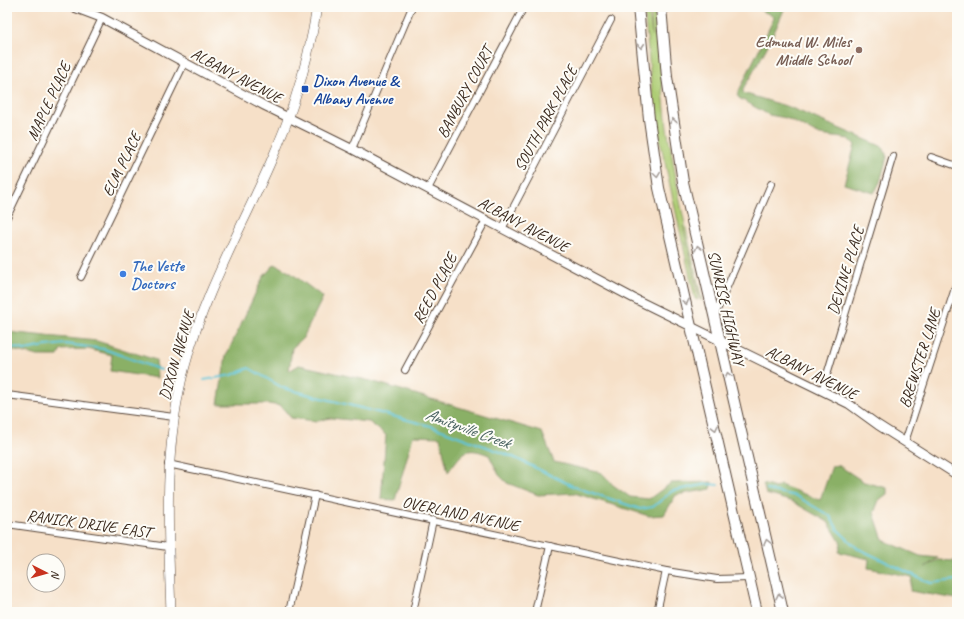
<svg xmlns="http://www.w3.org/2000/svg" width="964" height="619" font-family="Caveat,sans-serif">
<rect width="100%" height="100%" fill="#fdfcf7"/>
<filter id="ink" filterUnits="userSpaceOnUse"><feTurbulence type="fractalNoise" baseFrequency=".025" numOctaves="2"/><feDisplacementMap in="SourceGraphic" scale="8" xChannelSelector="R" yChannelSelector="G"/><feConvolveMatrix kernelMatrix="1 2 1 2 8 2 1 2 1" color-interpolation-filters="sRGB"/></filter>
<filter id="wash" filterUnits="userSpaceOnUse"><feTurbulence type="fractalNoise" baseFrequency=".012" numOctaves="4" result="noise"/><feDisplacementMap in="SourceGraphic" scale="16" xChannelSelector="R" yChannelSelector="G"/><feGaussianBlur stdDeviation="0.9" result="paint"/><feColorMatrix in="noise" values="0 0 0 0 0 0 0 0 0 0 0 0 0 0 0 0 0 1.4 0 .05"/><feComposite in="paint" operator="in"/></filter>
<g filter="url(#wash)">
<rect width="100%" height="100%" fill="#f6e0c8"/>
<path fill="#aecd74" stroke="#747c49" d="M644,7H648L652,36L651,7H654L667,128L681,206L702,301L700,299L683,226L698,300L695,299L660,140L652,91Z"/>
<g fill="#8ab066" stroke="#626d42">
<path d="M754,7H785C776,30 765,52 752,74C749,81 743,85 743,93L789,107L883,147L887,157L880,182L874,193L844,184L855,145L849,139L820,135L786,118L769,115L739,98L737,95L774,18L771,15Z"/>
<path d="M275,264L291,273L323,297L303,338L292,348L289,371L299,365L371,381L542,432L554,462L602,473L613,485L630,497L649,499L671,483L712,482L711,489L676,495L664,515L649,516L574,493L538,495L507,483L499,475L489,455C464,445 463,453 448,472L440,437L413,436L395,500L381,499L386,435L369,422L331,418L316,421L291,418L281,406L268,404H218L226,356L263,277Z"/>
<path d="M7,332L97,341L156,360L157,378L110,371L112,355L88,349L61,350L58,356H38L7,349Z"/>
<path d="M838,465L864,482L887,488V494L879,500L874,513L883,540L920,556L938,558L925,567L938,560L957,561V599L910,591L912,577L868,568L869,559L839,552L841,543L828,522L793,502L766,494L763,484L775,488L780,485L820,500L832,466Z"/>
</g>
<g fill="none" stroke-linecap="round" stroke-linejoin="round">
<g stroke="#5dc5d9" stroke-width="2">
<path d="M7,346L25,350L46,346L66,344L104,349L161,370"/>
<path d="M204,380L232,375L249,368L283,388L431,426L511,456L575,487L640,509L653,507L672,491L708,484L718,485"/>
<path d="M767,490L796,496L830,516L838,530L857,548L924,580L931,583L957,580"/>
</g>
</g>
</g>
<g filter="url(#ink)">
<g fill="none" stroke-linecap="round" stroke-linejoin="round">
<defs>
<g id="minor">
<path d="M352,149L412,7"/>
<path d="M931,157L957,166"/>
<path d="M428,189L524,7"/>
<path d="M7,217L102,18"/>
<path d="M502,229L611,20"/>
<path d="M81,277L185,62"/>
<path d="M715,315L771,184"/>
<path d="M405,370L486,220"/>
<path d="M822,391L893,156"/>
<path d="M7,395L174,417"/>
<path d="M905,442L957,282"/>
<path d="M168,464L666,571L717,579L749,578"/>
<path d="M7,524L168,547"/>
<path d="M289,612L315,495"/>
<path d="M413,612L433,520"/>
<path d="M535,612L550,546"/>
<path d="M657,612L666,571"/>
</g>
<path id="tertiary" d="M73,7L102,18L265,106L352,149L633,298L849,404L878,425L957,475"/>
<path id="secondary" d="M171,612C168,529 163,447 185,366C209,274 264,193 294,102C304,72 312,39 317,7"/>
<g id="trunk">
<path d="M638,7L649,119L659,188L757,612"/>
<path d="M661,7L667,77L683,182L783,612"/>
</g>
</defs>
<use href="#minor" stroke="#574538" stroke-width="8"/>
<use href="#tertiary" stroke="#574538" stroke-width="10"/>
<use href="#secondary" stroke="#574538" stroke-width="10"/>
<use href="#trunk" stroke="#574538" stroke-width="12"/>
<use href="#minor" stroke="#fff" stroke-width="6"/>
<use href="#tertiary" stroke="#fff" stroke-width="8"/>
<use href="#secondary" stroke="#fff" stroke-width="9"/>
<use href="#trunk" stroke="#fff" stroke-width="10"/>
</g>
<defs><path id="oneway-chevron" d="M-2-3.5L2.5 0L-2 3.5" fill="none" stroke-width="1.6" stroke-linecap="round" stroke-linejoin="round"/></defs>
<g stroke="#a79f9a">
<use href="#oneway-chevron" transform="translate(641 46) rotate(85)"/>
<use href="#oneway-chevron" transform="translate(673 121) rotate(-99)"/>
<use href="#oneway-chevron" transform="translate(657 175) rotate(82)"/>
<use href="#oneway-chevron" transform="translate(698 248) rotate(-104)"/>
<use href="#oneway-chevron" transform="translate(686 302) rotate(77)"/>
<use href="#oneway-chevron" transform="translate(728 375) rotate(-103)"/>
<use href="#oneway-chevron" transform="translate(715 428) rotate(77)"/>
<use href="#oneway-chevron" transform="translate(767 542) rotate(-103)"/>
<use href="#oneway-chevron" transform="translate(779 596) rotate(-103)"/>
</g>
</g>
<circle fill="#8d6e63" stroke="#fdfcf7" stroke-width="1.5" cx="859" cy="50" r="4"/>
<rect fill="#1a4fb4" stroke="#fdfcf7" stroke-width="1.5" x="301" y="85" width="8" height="8" rx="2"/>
<circle fill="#3f7fe0" stroke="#fdfcf7" stroke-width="1.5" cx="123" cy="274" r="4"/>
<g text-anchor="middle" stroke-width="4" stroke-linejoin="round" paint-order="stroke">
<g font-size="16" font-weight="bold" fill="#785e54" stroke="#fdfcf7" text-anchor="end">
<text x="851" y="47">Edmund W. Miles<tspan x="851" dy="18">Middle School</tspan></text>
</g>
<g font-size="16" fill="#3b2a1e" stroke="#fdfcf7">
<text transform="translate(237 75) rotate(28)" y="6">ALBANY AVENUE</text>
<text transform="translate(464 92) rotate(-62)" y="6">BANBURY COURT</text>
<text transform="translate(48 101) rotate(-65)" y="6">MAPLE PLACE</text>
<text transform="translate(545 118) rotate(-62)" y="6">SOUTH PARK PLACE</text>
<text transform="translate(121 164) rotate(-64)" y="6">ELM PLACE</text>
<text transform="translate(524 224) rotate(28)" y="6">ALBANY AVENUE</text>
<text transform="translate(845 270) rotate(-73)" y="6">DEVINE PLACE</text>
<text transform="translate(434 288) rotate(-62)" y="6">REED PLACE</text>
<text transform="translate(727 308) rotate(77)" y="6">SUNRISE HIGHWAY</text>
<text transform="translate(176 355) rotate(-74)" y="6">DIXON AVENUE</text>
<text transform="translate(919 358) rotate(-72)" y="6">BREWSTER LANE</text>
<text transform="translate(812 372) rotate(27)" y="6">ALBANY AVENUE</text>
<text transform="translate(461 513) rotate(12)" y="6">OVERLAND AVENUE</text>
<text transform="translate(89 523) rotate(8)" y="6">RANICK DRIVE EAST</text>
</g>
<g font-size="16" font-weight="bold" fill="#164399" stroke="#fdfcf7" text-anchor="start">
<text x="313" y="86">Dixon Avenue &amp;<tspan x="313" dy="18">Albany Avenue</tspan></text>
</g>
<g font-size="16" font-weight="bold" fill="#366cbe" stroke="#fdfcf7" text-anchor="start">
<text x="131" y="271">The Vette<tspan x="131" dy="18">Doctors</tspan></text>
</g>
<g font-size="17" font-style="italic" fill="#47605f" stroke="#fdfcf7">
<text transform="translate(468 428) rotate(20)" y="6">Amityville Creek</text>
</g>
</g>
<rect width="964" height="619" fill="none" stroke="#fdfcf7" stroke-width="24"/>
<g transform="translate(46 573) rotate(96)"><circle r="19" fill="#fdfcf7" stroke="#afa8a0"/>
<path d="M0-3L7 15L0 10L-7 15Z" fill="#c8321e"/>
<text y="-6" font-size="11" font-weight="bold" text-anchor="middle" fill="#3b2a1e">N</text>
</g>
</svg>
